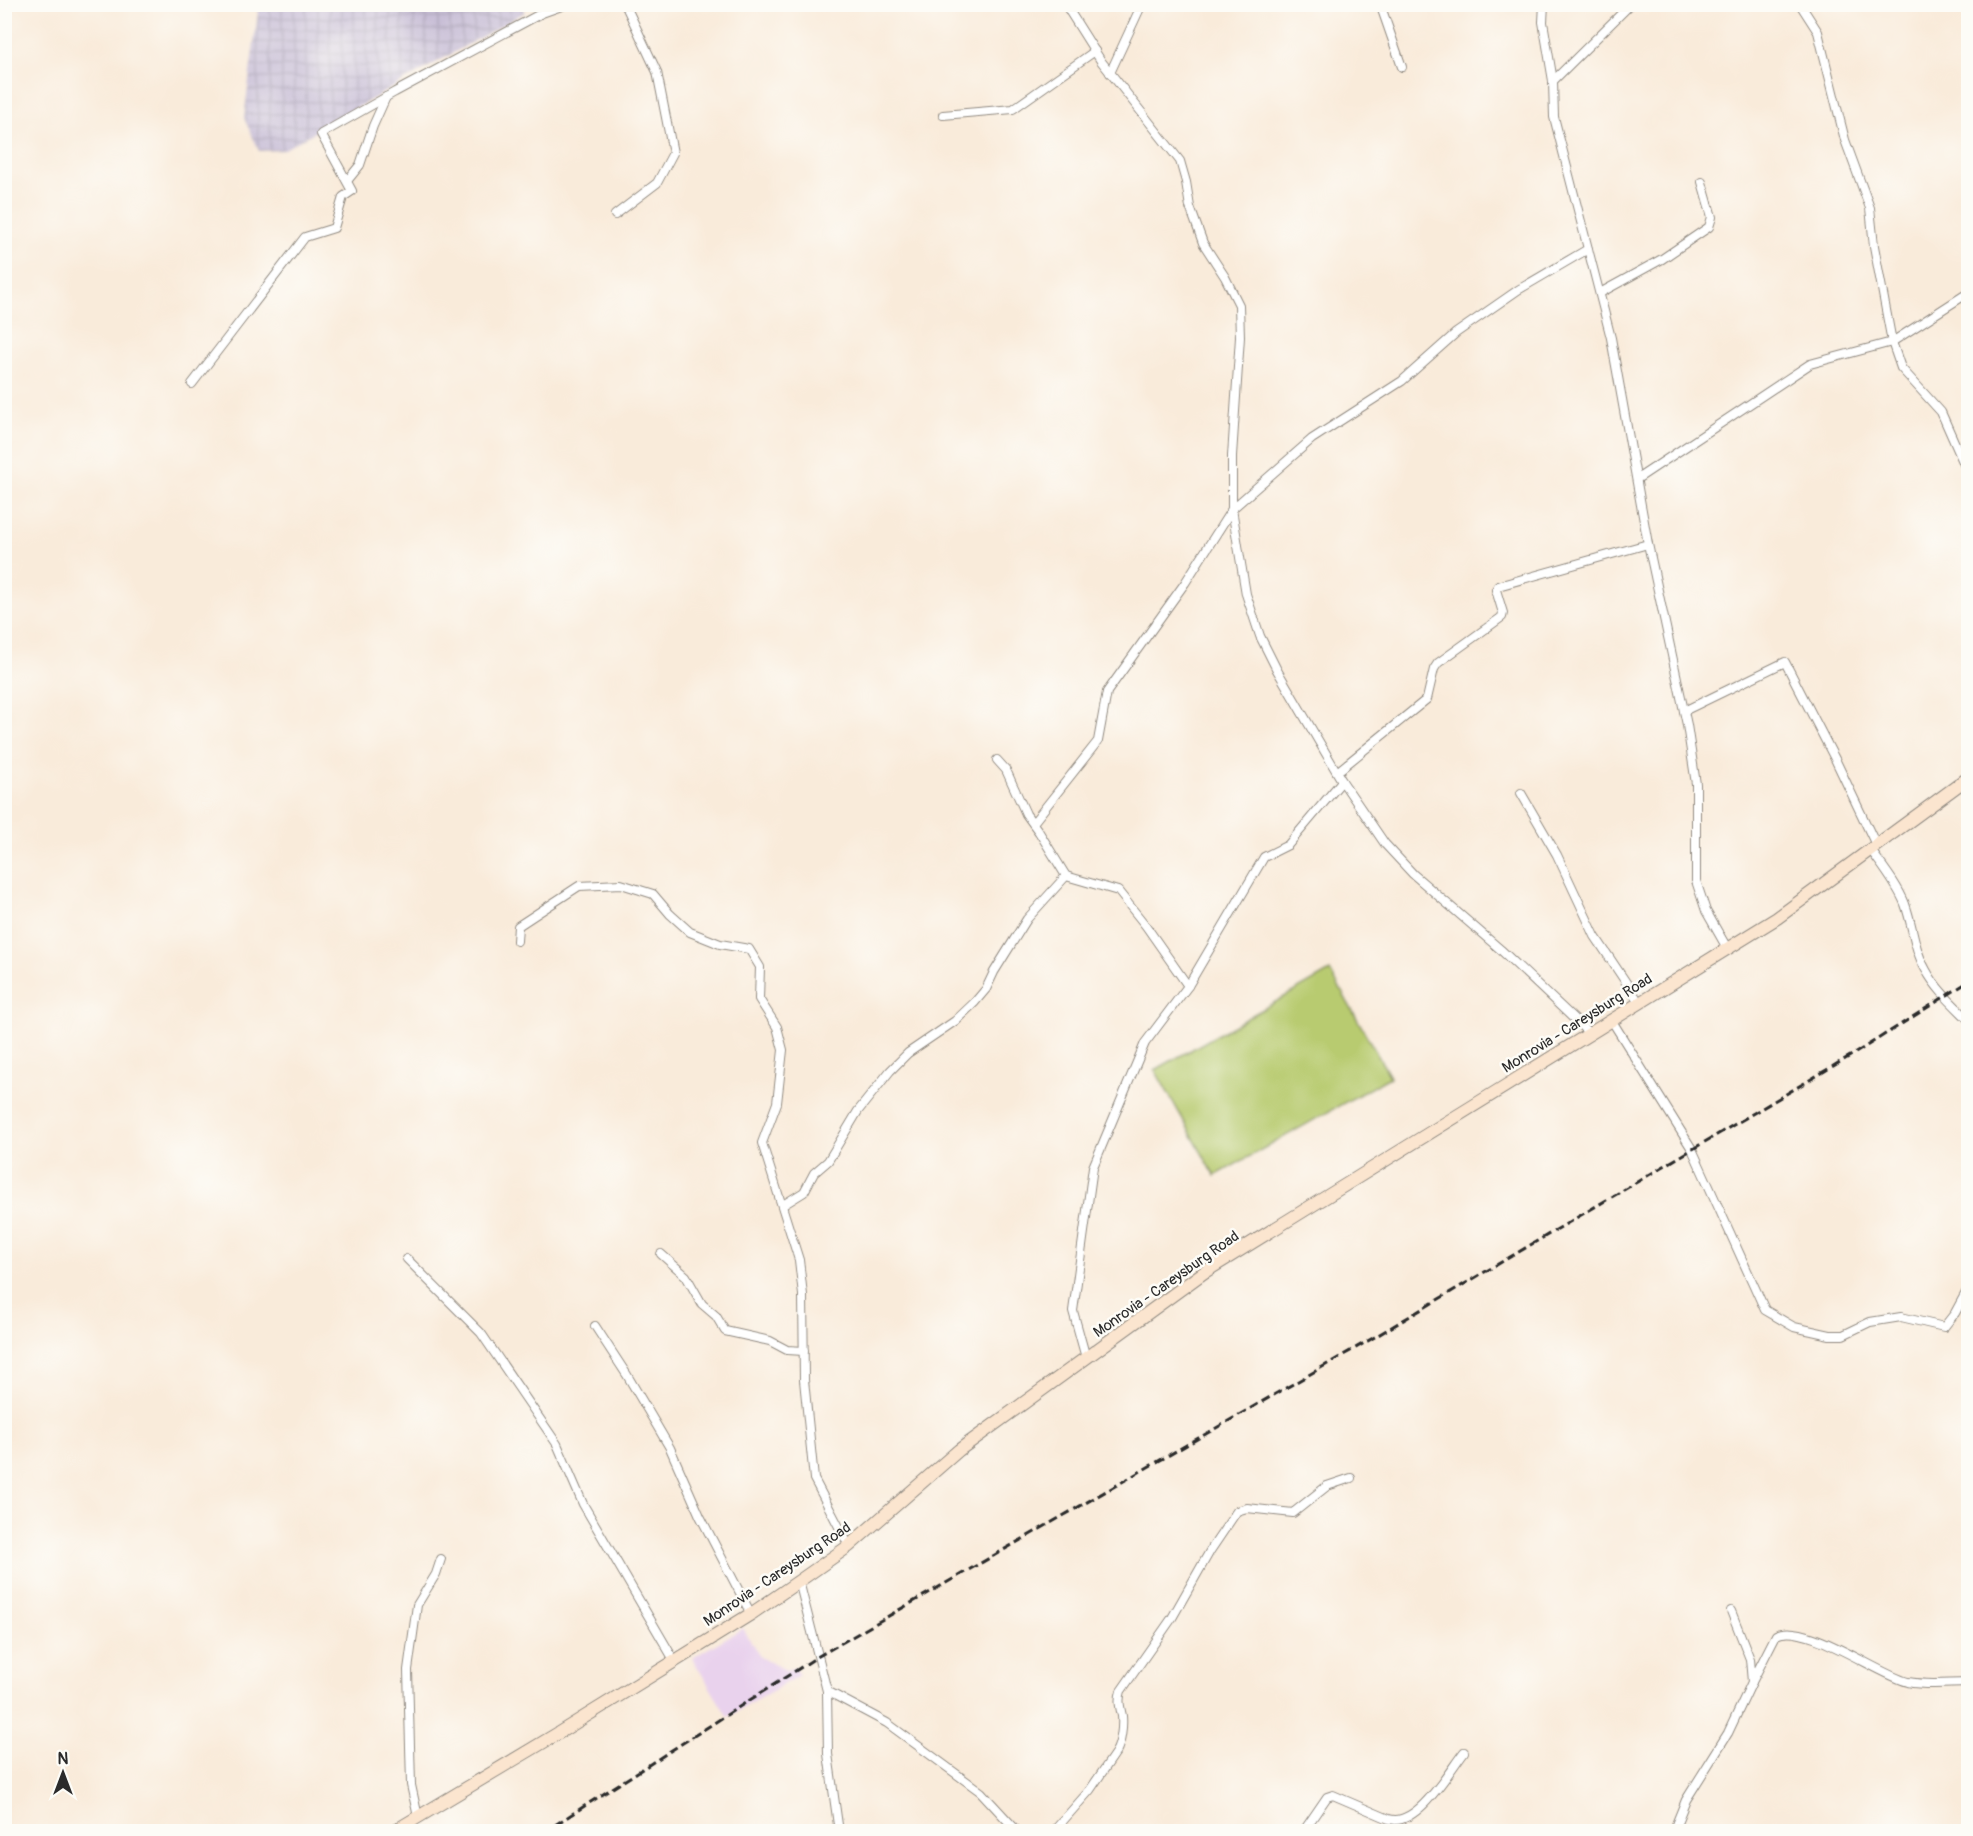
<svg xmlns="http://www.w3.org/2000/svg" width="1973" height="1836" font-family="Pangolin,sans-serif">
<defs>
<pattern id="industrial-grid" width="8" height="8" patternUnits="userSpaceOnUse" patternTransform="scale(1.5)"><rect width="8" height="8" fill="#c9bfd7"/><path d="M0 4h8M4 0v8" fill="none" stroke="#ada4b9"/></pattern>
</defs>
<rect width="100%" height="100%" fill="#fdfcf7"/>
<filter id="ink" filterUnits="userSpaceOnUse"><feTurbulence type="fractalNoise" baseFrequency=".0167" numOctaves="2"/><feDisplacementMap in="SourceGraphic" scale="12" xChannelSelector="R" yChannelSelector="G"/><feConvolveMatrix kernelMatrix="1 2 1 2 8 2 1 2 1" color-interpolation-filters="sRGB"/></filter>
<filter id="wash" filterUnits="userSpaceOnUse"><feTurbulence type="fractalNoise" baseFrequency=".008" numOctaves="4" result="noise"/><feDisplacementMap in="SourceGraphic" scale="24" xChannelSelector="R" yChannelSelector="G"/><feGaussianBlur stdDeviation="1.35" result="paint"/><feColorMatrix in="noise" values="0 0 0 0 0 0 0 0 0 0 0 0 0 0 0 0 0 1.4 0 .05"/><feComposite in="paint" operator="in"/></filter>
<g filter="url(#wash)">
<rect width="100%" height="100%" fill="#f9ebda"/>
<path fill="#e9d2ed" d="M743,1628L760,1657L786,1670L794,1668L799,1675L728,1717L692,1658Z"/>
<path fill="url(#industrial-grid)" d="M522,5L525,12L283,150L259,151L244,118L259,5Z"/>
<path fill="#b8cb6f" stroke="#727b4d" stroke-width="1.5" d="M1330,971L1390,1077L1215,1176L1155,1070Z"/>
</g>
<g filter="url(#ink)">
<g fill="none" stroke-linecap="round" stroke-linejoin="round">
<defs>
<g id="street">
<path d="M1065,4L1101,61L1180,161L1186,182L1190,207L1203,243L1225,277L1239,305L1240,337L1232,456V509L1246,594L1260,636L1277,670L1342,781L1385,844L1413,874L1501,950L1591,1035"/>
<path d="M1380,4L1402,67"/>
<path d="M1544,4L1543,22L1553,81L1554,117L1611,338L1648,544L1687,725L1696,784V881L1706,911L1727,948"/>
<path d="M1800,4L1818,32L1845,140L1870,208L1874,246L1892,342L1901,368L1941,412L1968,473"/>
<path d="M1110,73L1142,4"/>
<path d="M1553,81L1631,4"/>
<path d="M943,115L1013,109L1095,51"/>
<path d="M347,181L360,165L373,126L386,97"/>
<path d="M615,215L657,183L673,153L657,72L625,4"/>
<path d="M1600,293L1662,259L1709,227L1712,217L1702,182"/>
<path d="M192,384L305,237L334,228L343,197L352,191L321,134L395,92L542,13L567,4"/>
<path d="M1637,479L1810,364L1892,342L1968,293"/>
<path d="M1684,711L1785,662L1836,761L1876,845"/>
<path d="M1337,772L1427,699L1434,669L1438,663L1502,617L1503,613L1496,590L1498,586L1648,544"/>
<path d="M1521,793L1557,855L1595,936L1639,1002"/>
<path d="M1033,823L1098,741L1107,692L1185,583L1232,509L1312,439L1402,381L1456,333L1518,290L1588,249"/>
<path d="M1870,849C1882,866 1897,884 1905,904C1913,926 1914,950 1926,970C1936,989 1953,1004 1968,1019"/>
<path d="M1066,876L1118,891L1146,926L1188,986"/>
<path d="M517,941L518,926L579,886L621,884L653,894L670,914L690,932L720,944L749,949L760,967L759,999L777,1027L783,1050L777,1103L762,1143L799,1260L803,1295L804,1380L814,1479L849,1546"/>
<path d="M1612,1021L1692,1149L1765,1310L1794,1327L1830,1335H1843L1870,1322L1901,1317L1944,1327L1955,1313L1968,1289"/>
<path d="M783,1205L804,1192L814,1173L828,1161L858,1111L890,1071L908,1053L955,1021L975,1002L986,989L994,972L1027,919L1066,876L1039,832L1026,814L1006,770L997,760"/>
<path d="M661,1254L686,1276L702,1304L716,1316L725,1331L770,1341L787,1350L804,1351"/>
<path d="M407,1259L481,1333L557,1444L583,1504L674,1660"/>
<path d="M595,1326L627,1375L670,1448L700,1516L751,1614"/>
<path d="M1086,1358L1073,1311L1093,1167L1145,1043L1188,986L1264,857L1288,845L1342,781"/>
<path d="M799,1581L827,1691L887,1723L981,1792L1018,1832"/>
<path d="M1752,1682L1776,1635C1805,1620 1877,1674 1908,1682C1927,1686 1949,1683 1968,1683"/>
<path d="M827,1691L828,1754L839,1832"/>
<path d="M418,1817L411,1785L408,1670L417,1605L436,1574L441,1559"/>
<path d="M1053,1832L1090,1790L1116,1752C1121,1743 1123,1727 1122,1716C1120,1707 1118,1700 1121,1691L1172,1618L1210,1551L1237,1511L1247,1508L1293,1513L1327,1486L1351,1478"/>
<path d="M1303,1832L1327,1797L1333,1795L1389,1819C1417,1828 1449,1771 1464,1752"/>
<path d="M1673,1832L1686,1800L1728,1733L1752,1682L1750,1659L1731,1611"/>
</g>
<path id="secondary" d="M393,1832L557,1734L751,1614L799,1581L849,1546L959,1450L1203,1273L1777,918L1968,778"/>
</defs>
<use href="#street" stroke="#928b82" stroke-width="10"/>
<use href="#secondary" stroke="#928b82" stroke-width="14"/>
<use href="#street" stroke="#fff" stroke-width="8"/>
<use href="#secondary" stroke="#fbe5cf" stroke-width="12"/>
<path stroke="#2b2b2b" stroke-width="3" stroke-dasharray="9 4.5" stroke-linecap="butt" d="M544,1832L817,1657L1373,1338L1857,1052L1968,982"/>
</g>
</g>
<g text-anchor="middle" stroke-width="5" stroke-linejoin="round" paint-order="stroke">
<g font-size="15" fill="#2b2b2b" stroke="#fdfcf7">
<text transform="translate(1577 1023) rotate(-32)" y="5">Monrovia - Careysburg Road</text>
<text transform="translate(1166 1284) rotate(-35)" y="5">Monrovia - Careysburg Road</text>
<text transform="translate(777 1574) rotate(-34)" y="5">Monrovia - Careysburg Road</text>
</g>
</g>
<rect width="1973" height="1836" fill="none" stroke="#fdfcf7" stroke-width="24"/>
<g transform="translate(63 1773)" stroke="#fdfcf7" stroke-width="4.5" paint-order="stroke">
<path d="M0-4.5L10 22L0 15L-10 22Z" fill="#2b2b2b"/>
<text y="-9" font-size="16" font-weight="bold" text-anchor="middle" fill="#2b2b2b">N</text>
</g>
</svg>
